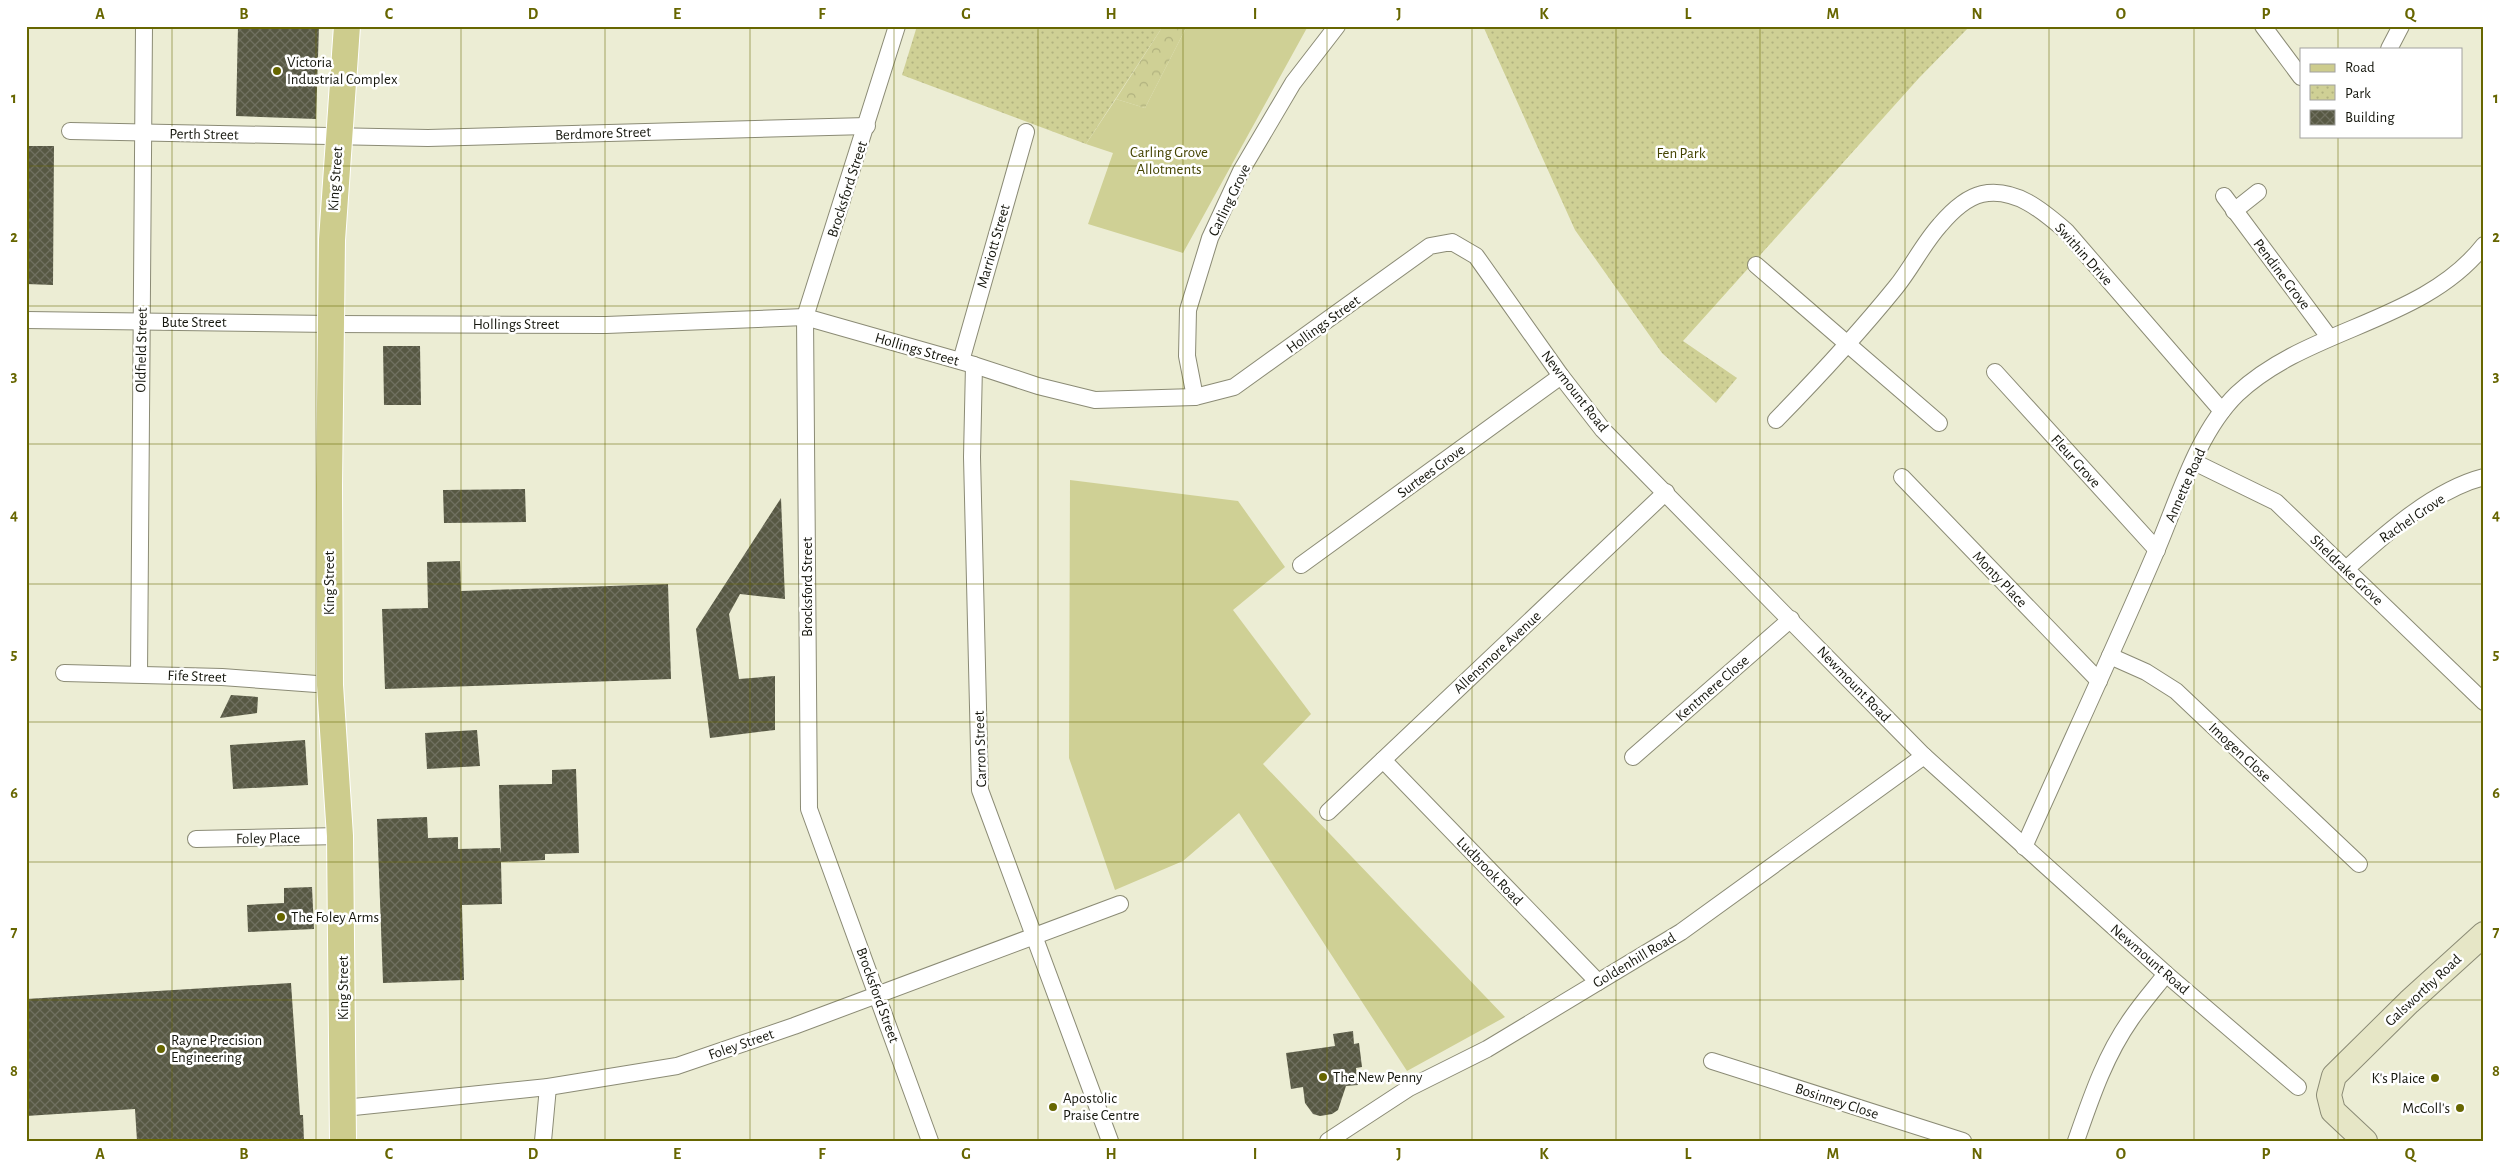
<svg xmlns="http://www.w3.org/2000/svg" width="2510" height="1167" font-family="'Alegreya Sans',sans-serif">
<defs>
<pattern id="forest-crowns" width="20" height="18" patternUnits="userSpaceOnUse" patternTransform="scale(1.25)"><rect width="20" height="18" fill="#cfd095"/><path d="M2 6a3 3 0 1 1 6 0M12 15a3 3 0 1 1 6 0" fill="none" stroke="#b1b27f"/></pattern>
<pattern id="park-dots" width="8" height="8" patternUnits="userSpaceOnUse" patternTransform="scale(1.25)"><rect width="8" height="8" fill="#cfd095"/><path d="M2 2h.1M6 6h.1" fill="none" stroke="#b1b27f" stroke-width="1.8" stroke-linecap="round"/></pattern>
<pattern id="building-cross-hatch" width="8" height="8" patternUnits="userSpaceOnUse" patternTransform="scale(1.25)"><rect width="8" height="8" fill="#575843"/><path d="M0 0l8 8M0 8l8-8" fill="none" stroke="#707060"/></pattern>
</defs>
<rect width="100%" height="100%" fill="#ecedd4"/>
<g fill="#cfd095">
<path d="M1187,26H1308L1183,253L1088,224L1113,153L1086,144L1116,99L1145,108Z"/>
<path d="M1070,480L1238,501L1285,567L1233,610L1311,714L1263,764L1505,1017L1407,1071L1239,813L1183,861L1115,890L1069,758Z"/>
</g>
<path fill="url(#forest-crowns)" d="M1163,26H1187L1145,108L1116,99Z"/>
<g fill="url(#park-dots)">
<path d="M917,26H1163L1086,144L902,75Z"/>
<path d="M1483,26H1970L1919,78L1683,341L1737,378L1716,403L1662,353L1575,230Z"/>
</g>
<g fill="url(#building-cross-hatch)">
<path d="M238,26H319L316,119L236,116Z"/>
<path d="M26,146H54L53,285L26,284Z"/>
<path d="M383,346H420L421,405H384Z"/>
<path d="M525,489L526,522L444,523L443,490Z"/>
<path d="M781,498L785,599L740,594L729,614L739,679L775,676V730L710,738L696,629Z"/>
<path d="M460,561L461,591L668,584L671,679L385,689L382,609L428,608L427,562Z"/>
<path d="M231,695L258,697L257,713L220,718Z"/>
<path d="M477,730L480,766L427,769L425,733Z"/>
<path d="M305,740L308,785L233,789L230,745Z"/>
<path d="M576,769L579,853L545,854V860L501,862L502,904L462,905L464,980L383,983L377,819L427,817L428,838L458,837V849L500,848L501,854L499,785L552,784V770Z"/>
<path d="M312,887L314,929L248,932L247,905L284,903V888Z"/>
<path d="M291,983L300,1115H303L304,1141H137L135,1109L26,1116V999Z"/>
<path d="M1353,1031L1354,1044L1359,1043L1362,1067L1356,1068L1358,1085L1346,1086L1338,1110L1332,1114L1320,1116L1313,1114L1305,1103L1303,1087L1291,1089L1286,1053L1335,1046L1333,1034Z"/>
</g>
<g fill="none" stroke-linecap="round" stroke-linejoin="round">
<defs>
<g id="street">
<path d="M897,26L805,317L809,809L930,1141"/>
<path d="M2263,26L2301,77"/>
<path d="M2389,49L2401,26"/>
<path d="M70,131L428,138L867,126"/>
<path d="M2224,196L2329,337"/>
<path d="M2234,211L2258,192"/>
<path d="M1756,265L1939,423"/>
<path d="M26,320L332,324L606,325L805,317L974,365L1038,386L1095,400L1195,397L1234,387L1430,246L1452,242L1476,256L1561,376L1603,430L1924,756L2166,974L2298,1087"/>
<path d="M961,361L1026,132"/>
<path d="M974,365L972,457L980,790L1110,1141"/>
<path d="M1995,372L2157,550"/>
<path d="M1195,397L1187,356L1188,310L1210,238L1241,171L1293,83L1337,26"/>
<path d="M1776,420C1818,377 1858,334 1896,287C1912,267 1923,244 1940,225C1951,212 1965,198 1982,194C2015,187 2043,211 2066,231L2222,411"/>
<path d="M2194,462L2276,502L2484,702"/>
<path d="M1902,477L2099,681"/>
<path d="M1301,565L1561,376"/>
<path d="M2346,569C2384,535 2433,490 2484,477"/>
<path d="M2110,656L2146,672L2176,691L2359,864"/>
<path d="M64,673L222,677L330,685"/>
<path d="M139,674L144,26"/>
<path d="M1633,757L1791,619"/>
<path d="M1383,760L1598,982"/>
<path d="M1328,812L1666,492"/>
<path d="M196,839L340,836"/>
<path d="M2024,847C2067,750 2112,654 2154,556C2177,504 2196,434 2237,394C2308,327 2423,323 2484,245"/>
<path d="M1712,1061L1963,1141"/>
<path d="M344,1108L548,1087L677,1066L794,1026L1120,904"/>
<path d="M543,1141L548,1087"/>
<path d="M1328,1141L1409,1088L1487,1049L1681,932L1924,756"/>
<path d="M2076,1141C2091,1098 2105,1056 2131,1019C2142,1003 2155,988 2166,974"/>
</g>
<path id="secondary" d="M2365,1141L2333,1111L2329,1095L2334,1076L2409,1002L2484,934"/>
<path id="primary" d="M343,1141L340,836L330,685L329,486L332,240L347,26"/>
</defs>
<use href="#street" stroke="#8b8b75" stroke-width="18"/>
<use href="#secondary" stroke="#8b8b75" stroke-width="26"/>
<use href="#primary" stroke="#fff" stroke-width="28"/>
<use href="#street" stroke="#fff" stroke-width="16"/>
<use href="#secondary" stroke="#e6e6c6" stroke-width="24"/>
<use href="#primary" stroke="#cdcc8d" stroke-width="26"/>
</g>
<path fill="none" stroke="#676600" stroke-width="1" stroke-opacity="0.55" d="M172,26V1141M316,26V1141M461,26V1141M605,26V1141M750,26V1141M894,26V1141M1038,26V1141M1183,26V1141M1327,26V1141M1472,26V1141M1616,26V1141M1760,26V1141M1905,26V1141M2049,26V1141M2194,26V1141M2338,26V49M2338,136V1141M26,166H2484M26,306H2484M26,444H2484M26,584H2484M26,722H2484M26,862H2484M26,1000H2484"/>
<g fill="#676600" stroke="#fff" stroke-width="2">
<circle cx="277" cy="71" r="5"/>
<circle cx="281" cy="917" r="5"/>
<circle cx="161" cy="1049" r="5"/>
<circle cx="1323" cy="1077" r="5"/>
<circle cx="2435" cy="1078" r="5"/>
<circle cx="1053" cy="1107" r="5"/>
<circle cx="2460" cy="1108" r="5"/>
</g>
<g text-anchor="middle" stroke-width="5" stroke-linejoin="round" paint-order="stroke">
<g font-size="15" fill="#16170e" stroke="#fff" text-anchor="start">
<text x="287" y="67">Victoria<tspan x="287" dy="17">Industrial Complex</tspan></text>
<text x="291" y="922">The Foley Arms</text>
<text x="171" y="1045">Rayne Precision<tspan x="171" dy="17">Engineering</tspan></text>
<text x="1333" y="1082">The New Penny</text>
<text x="2425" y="1083" text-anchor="end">K's Plaice</text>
<text x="1063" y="1103">Apostolic<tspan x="1063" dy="17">Praise Centre</tspan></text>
<text x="2450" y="1113" text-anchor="end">McColl's</text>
</g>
<g font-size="15" fill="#16170e" stroke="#fff">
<text transform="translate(603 133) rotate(-2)" y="5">Berdmore Street</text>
<text transform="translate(204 134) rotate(1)" y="5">Perth Street</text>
<text transform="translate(335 179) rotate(-86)" y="5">King Street</text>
<text transform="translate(847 189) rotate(-72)" y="5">Brocksford Street</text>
<text transform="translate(1229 200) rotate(-64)" y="5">Carling Grove</text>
<text transform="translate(993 246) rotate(-74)" y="5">Marriott Street</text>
<text transform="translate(2084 254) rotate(48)" y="5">Swithin Drive</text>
<text transform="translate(2282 274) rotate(53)" y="5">Pendine Grove</text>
<text x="194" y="327">Bute Street</text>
<text x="516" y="329">Hollings Street</text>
<text transform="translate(1323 324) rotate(-36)" y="5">Hollings Street</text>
<text transform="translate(917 349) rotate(16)" y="5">Hollings Street</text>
<text transform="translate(141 350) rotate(-89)" y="5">Oldfield Street</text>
<text transform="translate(1575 391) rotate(52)" y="5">Newmount Road</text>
<text transform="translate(2076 461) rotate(48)" y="5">Fleur Grove</text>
<text transform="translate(1431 471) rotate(-36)" y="5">Surtees Grove</text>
<text transform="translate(2185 485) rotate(-66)" y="5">Annette Road</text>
<text transform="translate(2412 518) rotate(-34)" y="5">Rachel Grove</text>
<text transform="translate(2347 570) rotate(44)" y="5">Sheldrake Grove</text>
<text transform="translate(2000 579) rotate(46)" y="5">Monty Place</text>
<text transform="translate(329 583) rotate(-90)" y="5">King Street</text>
<text transform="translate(807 587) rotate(-90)" y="5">Brocksford Street</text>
<text transform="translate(1497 652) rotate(-43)" y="5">Allensmore Avenue</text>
<text transform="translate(197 676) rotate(2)" y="5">Fife Street</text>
<text transform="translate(1854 684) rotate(46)" y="5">Newmount Road</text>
<text transform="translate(1712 688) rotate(-41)" y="5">Kentmere Close</text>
<text transform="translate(980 749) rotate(-92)" y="5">Carron Street</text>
<text transform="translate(2240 752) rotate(43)" y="5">Imogen Close</text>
<text transform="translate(268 838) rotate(-1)" y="5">Foley Place</text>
<text transform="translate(1490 871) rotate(46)" y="5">Ludbrook Road</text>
<text transform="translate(2150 959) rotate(41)" y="5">Newmount Road</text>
<text transform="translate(1634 960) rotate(-31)" y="5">Goldenhill Road</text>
<text transform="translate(343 988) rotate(-90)" y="5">King Street</text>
<text transform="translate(2423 990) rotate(-43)" y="5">Galsworthy Road</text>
<text transform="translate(878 995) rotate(70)" y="5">Brocksford Street</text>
<text transform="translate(741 1044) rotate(-19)" y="5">Foley Street</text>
<text transform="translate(1837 1101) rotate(18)" y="5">Bosinney Close</text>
</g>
<g font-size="15" fill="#444300" stroke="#fff">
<text x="1169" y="157">Carling Grove<tspan x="1169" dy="17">Allotments</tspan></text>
<text x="1681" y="158">Fen Park</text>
</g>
</g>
<rect width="2510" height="1167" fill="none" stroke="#ffffff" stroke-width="55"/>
<rect x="2300" y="48" width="162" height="90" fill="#ffffff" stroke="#a2a29f"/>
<rect x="2310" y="64" width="25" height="8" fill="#cdcc8d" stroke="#a2a29f"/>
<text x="2345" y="72" font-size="15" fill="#16170e">Road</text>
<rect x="2310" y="85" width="25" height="15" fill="url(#park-dots)" stroke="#a2a29f"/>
<text x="2345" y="98" font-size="15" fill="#16170e">Park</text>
<rect x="2310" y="110" width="25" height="15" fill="url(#building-cross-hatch)" stroke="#a2a29f"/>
<text x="2345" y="122" font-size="15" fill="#16170e">Building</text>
<rect x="28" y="28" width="2454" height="1112" fill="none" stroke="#676600" stroke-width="2"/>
<g font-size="16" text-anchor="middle" font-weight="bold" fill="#676600">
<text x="100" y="19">A</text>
<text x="244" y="19">B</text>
<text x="389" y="19">C</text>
<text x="533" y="19">D</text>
<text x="677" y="19">E</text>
<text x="822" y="19">F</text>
<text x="966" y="19">G</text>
<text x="1111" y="19">H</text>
<text x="1255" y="19">I</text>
<text x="1399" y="19">J</text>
<text x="1544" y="19">K</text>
<text x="1688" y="19">L</text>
<text x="1833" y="19">M</text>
<text x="1977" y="19">N</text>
<text x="2121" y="19">O</text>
<text x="2266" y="19">P</text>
<text x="2410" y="19">Q</text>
<text x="14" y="103">1</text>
<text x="2496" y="103">1</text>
<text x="14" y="242">2</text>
<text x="2496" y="242">2</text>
<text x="14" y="381">3</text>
<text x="2496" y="381">3</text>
<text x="14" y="520">4</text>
<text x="2496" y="520">4</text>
<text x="14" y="659">5</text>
<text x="2496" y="659">5</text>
<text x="14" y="798">6</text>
<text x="2496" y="798">6</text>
<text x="14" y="937">7</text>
<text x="2496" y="937">7</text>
<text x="14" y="1076">8</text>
<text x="2496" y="1076">8</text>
<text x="100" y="1159">A</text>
<text x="244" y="1159">B</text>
<text x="389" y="1159">C</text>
<text x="533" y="1159">D</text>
<text x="677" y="1159">E</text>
<text x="822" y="1159">F</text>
<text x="966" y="1159">G</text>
<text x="1111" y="1159">H</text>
<text x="1255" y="1159">I</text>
<text x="1399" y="1159">J</text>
<text x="1544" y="1159">K</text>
<text x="1688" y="1159">L</text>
<text x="1833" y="1159">M</text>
<text x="1977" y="1159">N</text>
<text x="2121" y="1159">O</text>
<text x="2266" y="1159">P</text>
<text x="2410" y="1159">Q</text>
</g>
</svg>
